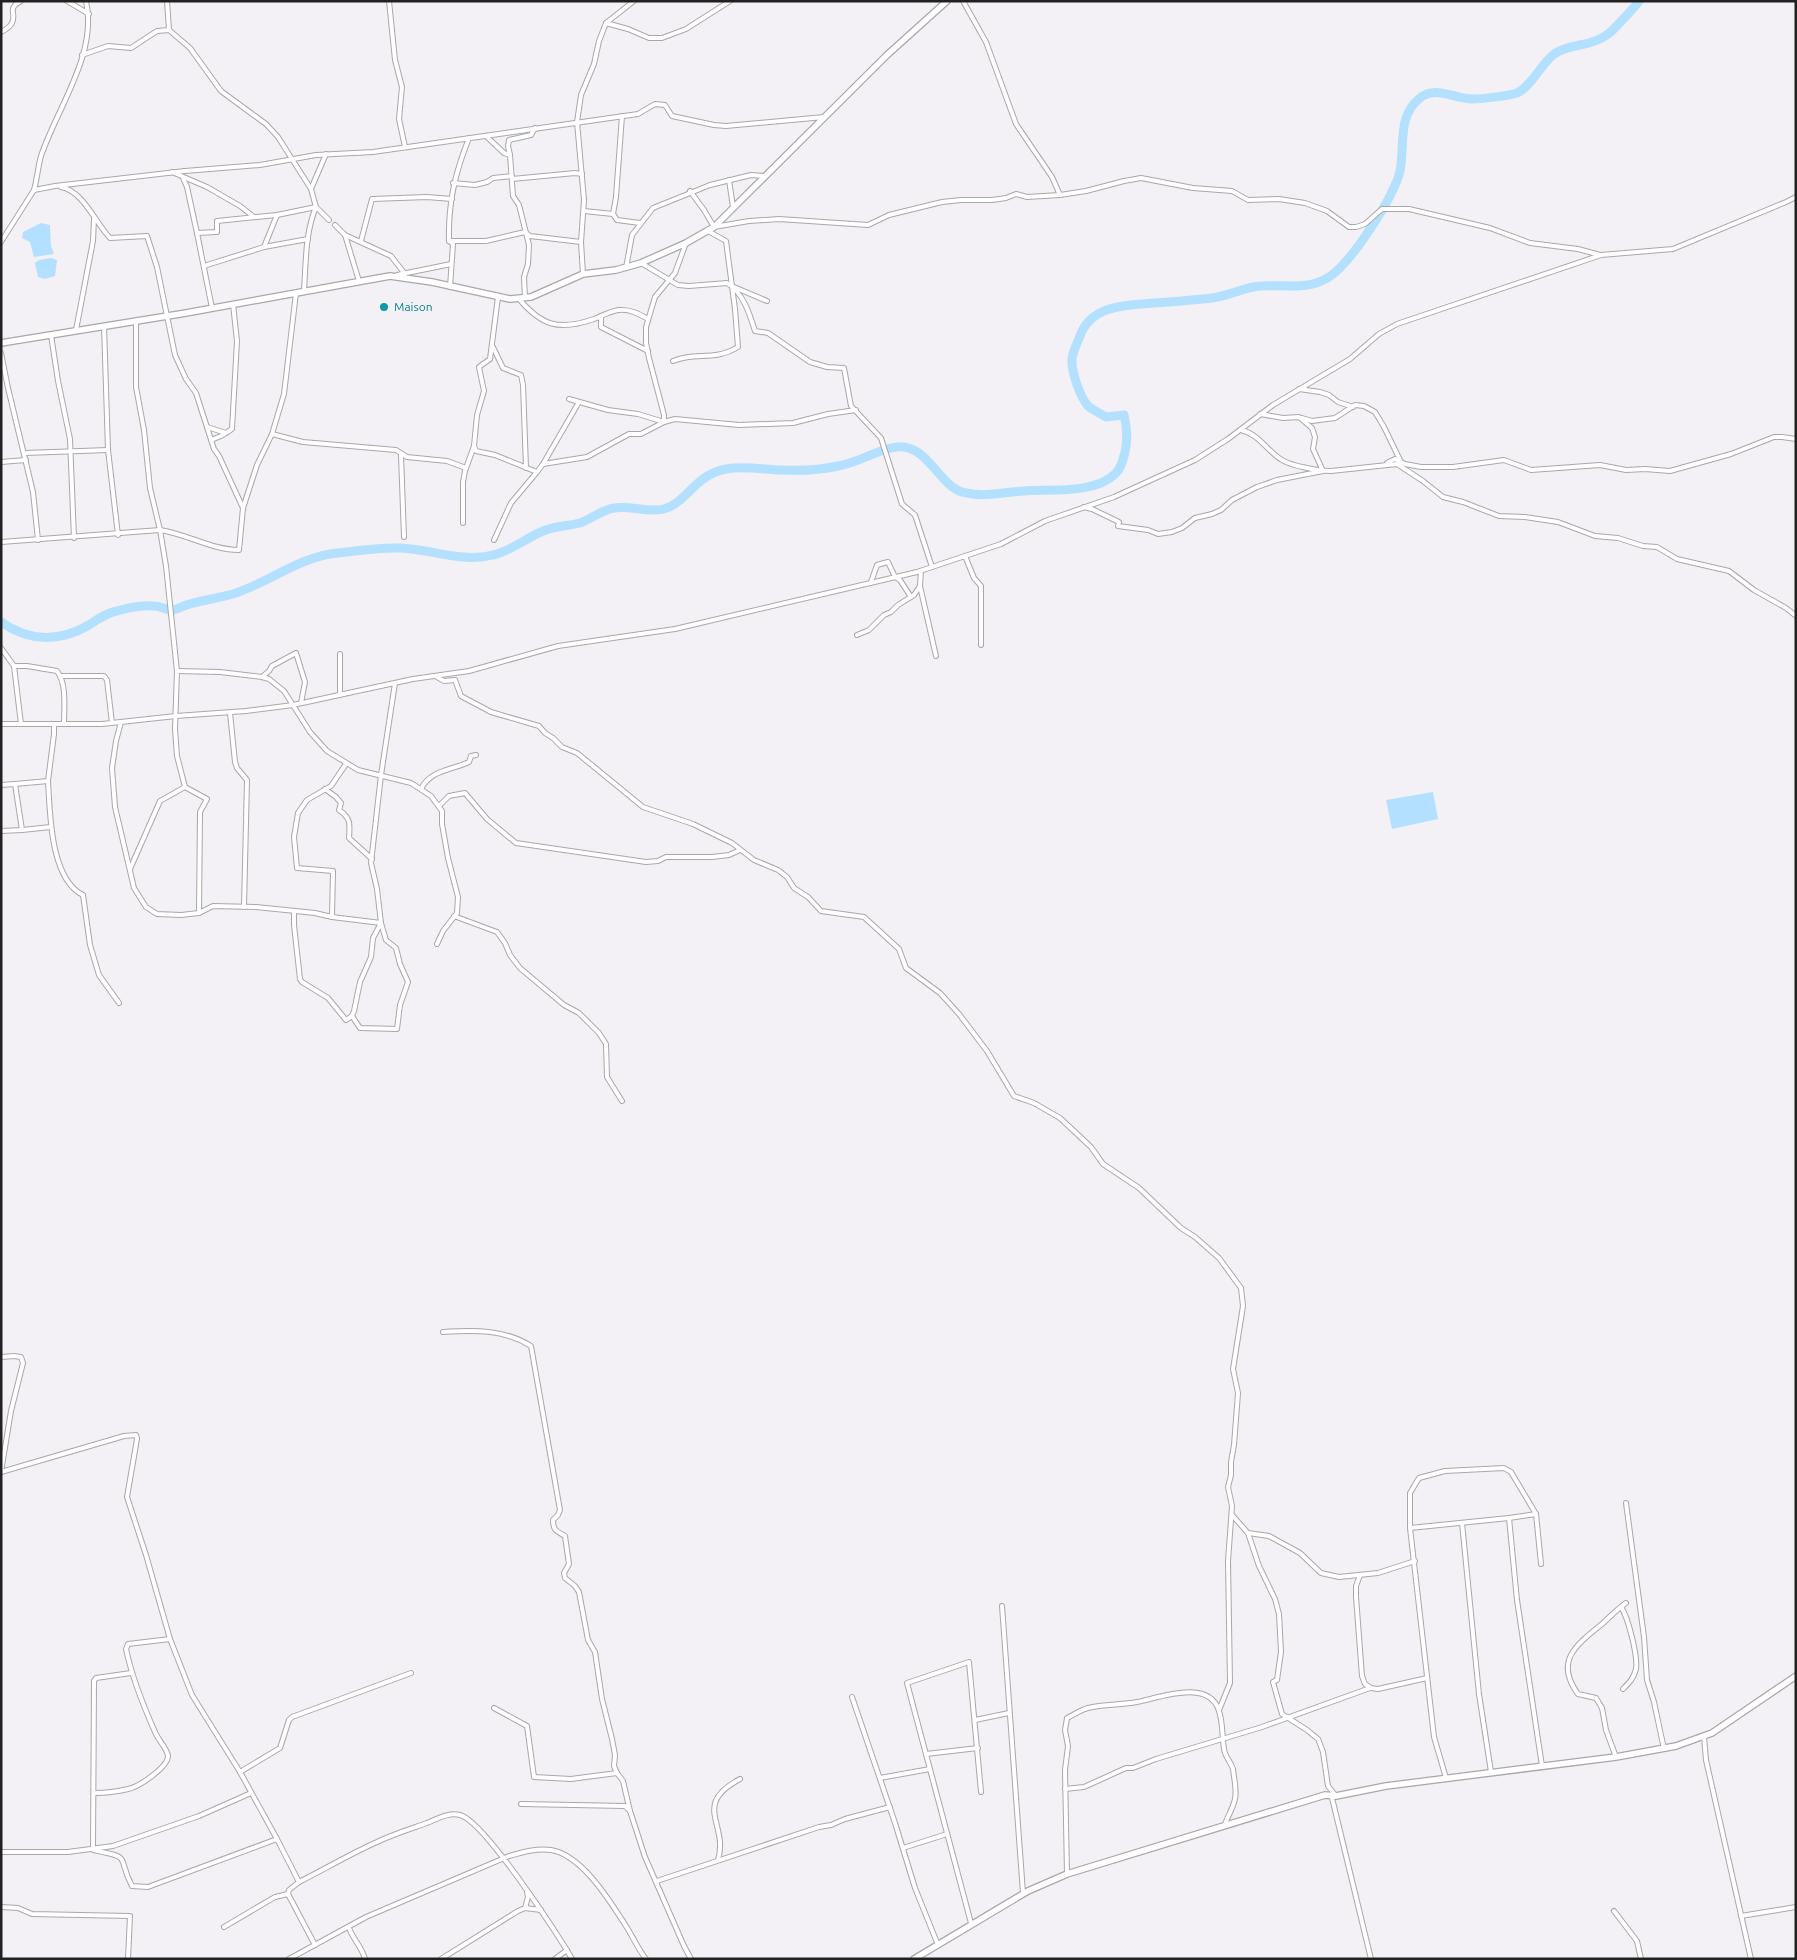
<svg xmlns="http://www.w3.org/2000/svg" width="1797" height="1960" font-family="Ubuntu,sans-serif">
<rect width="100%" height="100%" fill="#f3f1f5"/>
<g fill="#b3e0ff">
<path d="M41,223L50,225L51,246L54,254L34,257L30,242L22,238L23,232Z"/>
<path d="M51,258L57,260L55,276L45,279L38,277L35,263L39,260Z"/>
<path d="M1433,792L1438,819L1392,829L1386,800Z"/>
</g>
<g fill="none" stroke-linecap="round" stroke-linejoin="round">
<path stroke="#b3e0ff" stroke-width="9" d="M1,622C29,642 60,642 89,625C98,619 106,613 117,611C128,608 143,605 154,606C161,606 165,610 172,610C179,609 184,605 190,604C204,600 218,598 233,594C268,583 299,557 337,553C358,551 379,547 400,548C431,549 461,563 493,555C511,551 526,538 543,531C555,526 568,526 580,523C592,519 601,510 614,508C630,505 648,513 664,509C688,502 694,475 726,469C744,465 764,470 782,470C801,471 820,470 838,466C860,463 884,445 904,447C930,451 940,485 962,492C983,498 1003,492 1024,491C1050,489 1095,494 1115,474C1121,469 1123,460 1125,452C1128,439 1127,427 1124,415L1106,417C1101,414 1093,410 1088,406C1080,397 1071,371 1072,359C1073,351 1077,344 1080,336C1091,305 1126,305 1154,303C1174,302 1193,300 1212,298C1229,296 1244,287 1261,286C1285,284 1307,291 1329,277C1351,263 1394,197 1400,171C1405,145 1397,116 1420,98C1436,85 1454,99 1472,99C1481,99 1508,96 1517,93C1531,87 1541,64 1554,54C1564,47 1577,46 1589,43C1610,37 1614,28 1628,14C1632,9 1636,6 1639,1"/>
<defs>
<g id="street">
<path d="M67,1L89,14"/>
<path d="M167,1L169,30"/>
<path d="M389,1L395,60L402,87L399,119L405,147"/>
<path d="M963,1L986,42L1016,124L1052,177L1060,195"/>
<path d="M606,23L628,29L649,38H662L686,29L730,1"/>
<path d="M1,32C5,30 10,27 12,23C17,13 6,9 21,1"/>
<path d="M82,55L108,46L131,48L157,31L169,30L190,48L221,91L266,124L278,137L311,189L316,207L329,220"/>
<path d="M486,136L504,153L510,155"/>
<path d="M172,172L207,187L240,206L254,217"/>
<path d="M183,178L187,187L197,233L212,308"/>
<path d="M512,179L575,173L582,174"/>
<path d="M729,180L733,207"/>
<path d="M453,183L475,185L487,182L493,178L512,176"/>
<path d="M61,187C83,191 95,222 110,238L147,236L157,267L175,355L186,379L196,393L214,449L219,456L243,508"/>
<path d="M311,189L326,154"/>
<path d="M34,190C37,179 38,167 41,156C57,108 98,54 86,1"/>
<path d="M690,191L704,210L714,227L749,221L779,219L868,225L889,215L942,202L961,200H992L1006,198L1016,194L1027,197L1060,195L1086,191L1124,181L1141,178L1193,188L1232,191L1248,200L1279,199L1305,203L1327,211L1349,227H1356L1365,224L1382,209H1409L1490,228L1530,243L1578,249L1600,255"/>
<path d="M584,211L613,214L617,220L640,223"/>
<path d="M613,214L616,197L622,116"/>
<path d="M335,225L345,235L359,281"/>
<path d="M197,233L217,232V221L277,215L316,207"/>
<path d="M345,235L391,256L405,274"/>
<path d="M361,241L372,199L427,197L452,199"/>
<path d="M449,241H486L525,232L530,236L581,242"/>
<path d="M1,242L34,190L55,186L185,171L260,165L316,155L373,152L638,114L655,104L665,105L672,116L714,125L726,126L824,117"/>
<path d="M264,247L277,215"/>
<path d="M641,263L678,285L689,286L727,283C743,292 750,315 755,331L768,333L810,362L827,367L844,368L851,406L881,438L902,504L915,515L932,567"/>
<path d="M204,266L264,247L308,239"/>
<path d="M626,268L632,235L653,208L710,185L751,175L764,176"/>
<path d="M583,274L581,242L584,200L577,122L581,95L594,64L599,41L606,23L634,1"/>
<path d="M397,275L451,264"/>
<path d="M450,287L453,244L449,241C448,203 455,173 469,138"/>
<path d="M734,287L767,301"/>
<path d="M304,290C306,263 305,233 316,207"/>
<path d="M498,297L490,359L479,367L484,391L477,415L474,446L476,451L495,455L537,472L543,464L587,457L629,434H641L664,422L675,419L739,425L793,423L828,414L856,410"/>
<path d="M525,298L524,277L528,264L529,245L519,205L513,196L510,155L508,146L509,140L531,135L535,128"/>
<path d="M519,299C542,326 559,331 594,319C602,316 610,311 619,310C630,309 639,314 648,319"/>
<path d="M601,316V327L648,351"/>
<path d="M136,321V387L144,430L150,488L160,530L166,566L177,671L175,729L177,756L185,787L207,799L200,812L199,913"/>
<path d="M104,326L108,450L118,535"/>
<path d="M76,330L93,241L94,219"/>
<path d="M51,335L58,381L70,439L74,538"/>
<path d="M493,347L503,368L521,375L523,385L526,468"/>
<path d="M1,353L8,388L33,492L38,540"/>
<path d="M673,361C696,351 713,362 738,347L735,309L726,241L708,231"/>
<path d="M1299,389L1320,392L1329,395L1338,402L1353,407"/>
<path d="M569,399L608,410L638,414L664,422V415L649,358L646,343V327L655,297L675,273L686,243"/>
<path d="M1302,418L1312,421L1335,418L1355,405L1364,406L1375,412L1384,427L1400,460"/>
<path d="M207,427L226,433"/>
<path d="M1241,430C1259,434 1267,451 1282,460C1292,466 1319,471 1331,471L1397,464L1423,481L1443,497L1463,502L1499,516L1525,517L1558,522L1595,536L1618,538L1643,546L1657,547L1677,559L1729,571L1754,590L1786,608L1796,616"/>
<path d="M272,434L303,442L396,450L407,457L447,461L466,468"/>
<path d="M211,440L221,436L232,429L237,341L233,304"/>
<path d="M25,453L108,450"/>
<path d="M401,455L404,537"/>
<path d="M1,462L26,460"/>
<path d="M1387,463L1395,459L1405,464L1421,467H1453L1504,460L1531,470L1600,465L1626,470L1645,469L1670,471L1731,454L1774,437H1782L1796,439"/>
<path d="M543,464L579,402"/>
<path d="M1084,507L1092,509L1119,522L1118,526L1148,530L1158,534L1172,532L1182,528L1195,518L1212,514L1221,510L1232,500L1257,487L1277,480L1323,471L1313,449L1315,437L1312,428L1299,417L1283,418L1260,414"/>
<path d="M463,523V482L465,471L474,446"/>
<path d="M494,540L511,503L537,472"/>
<path d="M1,542L160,530C187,534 212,550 239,550L243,508L257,465L272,434L284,394L296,293"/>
<path d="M965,556L974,578L981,586V645"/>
<path d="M921,571L920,586L936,656"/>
<path d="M871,582L877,565L888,562L895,577L900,580L911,597"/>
<path d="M857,635L869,630L884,615L891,612L898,605L914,595L920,586"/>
<path d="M1,648L14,666H27L57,671C67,684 64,708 64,723"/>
<path d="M340,654V695"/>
<path d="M14,666L21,724"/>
<path d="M177,671L220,672L262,677L269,679L284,691L310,732L327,751L358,770L411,783L431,796L442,811V824L448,858L458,897L457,913L443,931L437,944"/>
<path d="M61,676H104L107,680L112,723"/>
<path d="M435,676L444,681L455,680L461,696L491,712L539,726L545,733L553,738L562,747L577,753L643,807L693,824L732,843L754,860L778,870L787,877L794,888L808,897L821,911L864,917L899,949L906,968L940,993L959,1014L987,1051L1014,1096L1034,1103L1060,1118L1091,1147L1103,1164L1139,1188L1181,1228L1195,1237L1219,1258L1241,1288L1243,1306L1233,1369L1238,1393L1234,1445L1231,1462V1475L1228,1487L1232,1506L1228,1561L1230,1683L1219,1710"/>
<path d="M262,677L269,671L272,666L296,653L305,682L301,703"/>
<path d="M230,713L235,762L237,768L247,780L244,907"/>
<path d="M121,722L116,741L112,768L115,807L134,888L146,907L157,914L181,915L199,913L213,906L256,907L315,913L332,917"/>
<path d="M1,724H102L176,716L246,711L293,705L413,679L469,671L558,646L675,629L917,572L1001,544L1045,521L1114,497L1195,460L1228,439L1273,405L1350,359L1379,334L1397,324L1601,255L1673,249L1786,202L1796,197"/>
<path d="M48,781C50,812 50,879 83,895L90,945L99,975L119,1003"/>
<path d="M1,785L15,784"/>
<path d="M325,789L336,797L341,803L339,810C351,818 350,824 349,838L372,859"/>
<path d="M421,789C430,770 452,770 469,762L471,756L476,755"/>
<path d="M439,806L449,796L465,793L487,819L516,843L646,862L658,861L666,857H712L729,855L740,850"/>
<path d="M22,830L51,827"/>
<path d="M1,831L22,830L15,784L48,781L54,734V724"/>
<path d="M130,869L160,801L185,787"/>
<path d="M294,911V925L300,979L302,982L328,998L346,1020L352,1016L354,1011L360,982L371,957L373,938L381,923L332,917L333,871L297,868L294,837L298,813L307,800L331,786L346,764"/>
<path d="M454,916L497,932L505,943L510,955L520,968L564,1005L579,1013L599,1033L606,1044L607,1077L622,1101"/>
<path d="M352,1016L360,1028L397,1029L400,1005L408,982L400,964L396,948L386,940L381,923L377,889L371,863L381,775L395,683"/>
<path d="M443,1332C474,1330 504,1329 531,1346L560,1510L558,1515L553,1520C553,1531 557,1531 565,1536L569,1564L564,1573L565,1578L575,1586L579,1592L588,1640L595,1652L602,1699L612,1739L615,1755L614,1766L617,1773"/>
<path d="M1,1357L14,1356L21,1357L23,1363L11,1411L1,1472"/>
<path d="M1,1472L124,1436L136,1435L137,1439L127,1497L146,1555L170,1639L192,1695L240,1772L277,1839L299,1882L289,1890L288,1894L315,1945"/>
<path d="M1626,1503L1644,1637L1647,1680L1654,1702L1664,1749"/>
<path d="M1536,1514L1509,1518L1517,1600L1542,1766"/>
<path d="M1232,1515L1248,1533L1259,1566L1275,1599L1279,1614L1281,1652L1277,1680L1273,1682L1282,1714L1307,1730L1318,1739L1323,1752L1328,1786L1336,1796L1332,1798L1371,1959"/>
<path d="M1462,1523L1479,1694L1491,1772"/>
<path d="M1410,1528L1509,1518"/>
<path d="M1248,1533L1269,1536L1300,1553L1321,1573L1339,1577L1378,1573L1415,1561"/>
<path d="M1360,1575L1356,1586V1597L1362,1676L1365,1684L1371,1688L1378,1689L1427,1678"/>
<path d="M1002,1606L1023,1893"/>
<path d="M1621,1607C1628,1617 1638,1656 1636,1669C1634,1678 1629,1683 1623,1689"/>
<path d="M131,1673L96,1678L94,1681L93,1850C134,1858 116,1856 132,1886L148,1887L277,1839"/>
<path d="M852,1697L895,1823L915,1888L938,1945"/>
<path d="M494,1708L527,1726L534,1777L571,1779L617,1773L623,1781L630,1811"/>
<path d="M975,1720L1009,1713"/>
<path d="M1704,1737L1706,1760L1751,1959"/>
<path d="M926,1754L978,1748"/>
<path d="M1616,1757L1606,1730L1602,1708L1596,1698L1578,1694C1554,1661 1576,1645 1602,1624C1610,1617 1617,1609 1626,1603"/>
<path d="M240,1772L280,1748L289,1720L292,1717L411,1673"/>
<path d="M880,1778L930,1769"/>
<path d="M1446,1778L1434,1737L1410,1528V1493L1419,1478L1445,1471L1504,1468L1511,1472L1536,1514L1541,1564"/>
<path d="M1065,1789L1084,1787L1126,1768H1133L1156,1759L1262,1727L1370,1688"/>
<path d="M94,1793C106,1793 116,1792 128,1789C139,1787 168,1767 168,1756C167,1748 158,1740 155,1732C143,1705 132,1678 126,1649L128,1644L170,1639"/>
<path d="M521,1804L625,1806L630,1811L645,1857L684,1946L691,1959"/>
<path d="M903,1848L947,1834"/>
<path d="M1,1852H68L113,1846L199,1816L251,1793"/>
<path d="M718,1860C729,1824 691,1805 740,1779"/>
<path d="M1067,1874L1065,1770L1068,1746L1065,1730L1067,1718C1074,1715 1080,1710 1088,1708C1103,1704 1121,1705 1137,1702C1159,1698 1209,1678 1219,1711C1223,1723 1222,1736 1224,1749C1225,1757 1231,1762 1233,1769C1234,1778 1237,1791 1235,1799C1233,1808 1228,1816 1225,1824"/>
<path d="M657,1881L819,1827L831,1825L845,1819L890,1807"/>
<path d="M299,1882C325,1869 350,1854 377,1842C393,1834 410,1829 427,1823C437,1819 449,1812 460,1815C483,1820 558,1934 572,1959"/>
<path d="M1,1907L18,1908L32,1914L130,1916L128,1959"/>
<path d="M525,1908L528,1897L527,1892"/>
<path d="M1614,1911L1637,1941L1641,1959"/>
<path d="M1741,1916L1796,1907"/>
<path d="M971,1923L907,1683L969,1662L981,1792"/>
<path d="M224,1927L275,1897L288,1894"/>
<path d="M349,1928C353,1939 362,1947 365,1959"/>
<path d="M289,1959L366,1917L509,1856C523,1852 537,1848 551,1850C582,1855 610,1901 626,1926C633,1937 638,1949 646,1959"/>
<path d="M441,1959L518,1911L525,1908L541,1910"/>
<path d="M555,1959L567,1950"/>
</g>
<g id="secondary">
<path d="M1,343L186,313L390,276L432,282L510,299L531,297L583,274L616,270L641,263L686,243L714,227L887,55L947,1"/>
<path d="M914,1959L1028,1891L1067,1874L1325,1795L1336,1796L1386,1786L1616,1757L1676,1746L1712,1733L1796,1676"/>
</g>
</defs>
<use href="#street" stroke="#aaa7ab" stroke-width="6"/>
<use href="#secondary" stroke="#aaa7ab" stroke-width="8"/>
<use href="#street" stroke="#fff" stroke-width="4"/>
<use href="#secondary" stroke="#fff" stroke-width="5.5"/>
</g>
<circle fill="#0f9aa8" stroke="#f3f1f5" stroke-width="2" cx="384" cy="307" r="5"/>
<g text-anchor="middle" stroke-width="5" stroke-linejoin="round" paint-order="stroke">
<g font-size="12" fill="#0d838f" stroke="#f3f1f5" text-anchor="start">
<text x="394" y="311">Maison</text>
</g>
</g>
<rect width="1797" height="1960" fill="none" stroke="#222122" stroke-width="5"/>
</svg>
